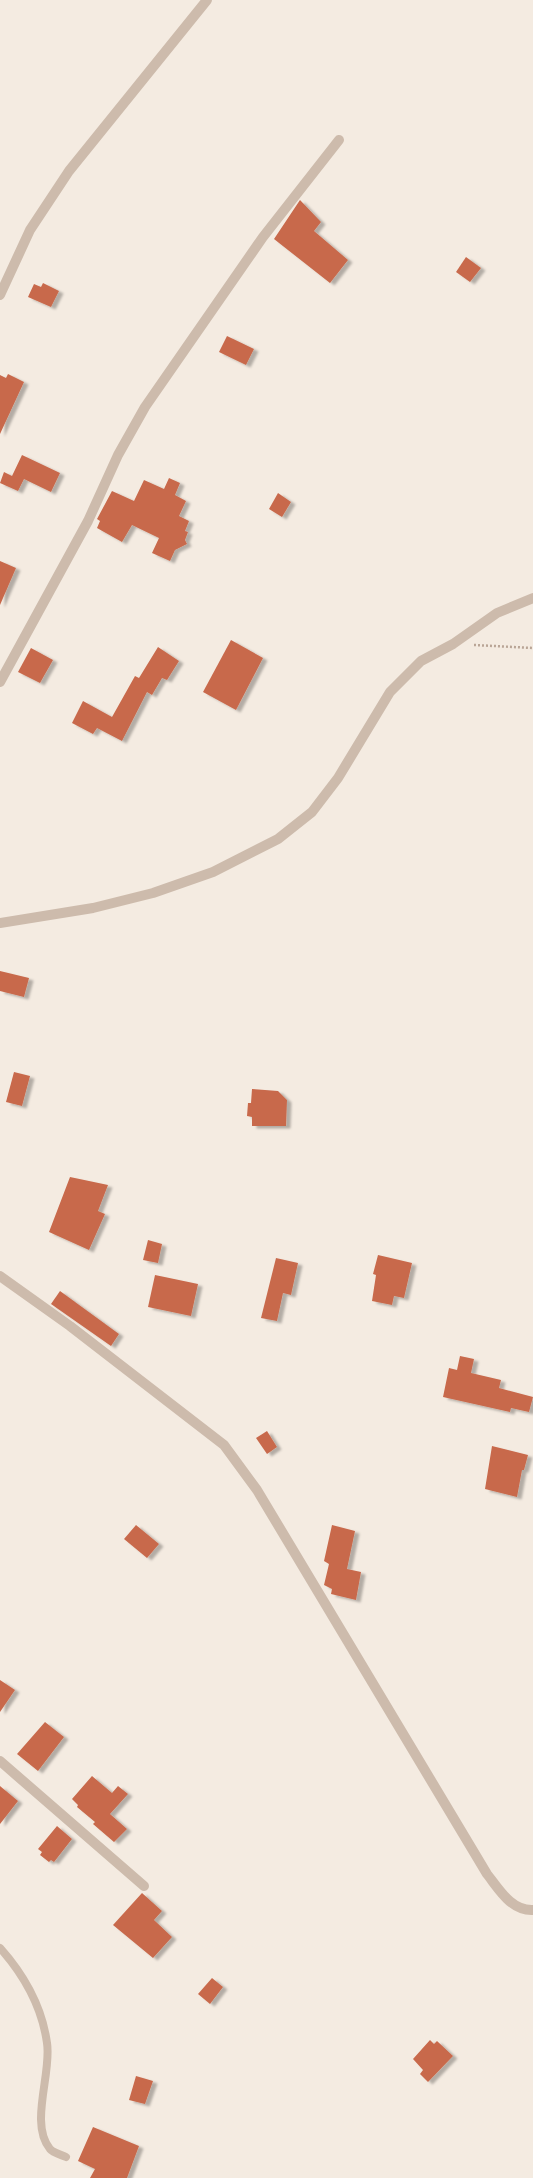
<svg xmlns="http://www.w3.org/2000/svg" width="533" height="2178" font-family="Cabin,sans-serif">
<defs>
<filter id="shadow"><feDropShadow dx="4.5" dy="2.5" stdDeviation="1" flood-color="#0004"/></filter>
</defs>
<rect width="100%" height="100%" fill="#f4ebe1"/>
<g fill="#c8694b" filter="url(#shadow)">
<path d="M300,200L321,222L314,231L348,260L330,283L274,239Z"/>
<path d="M466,257L481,268L470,282L456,272Z"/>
<path d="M43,283L59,291L51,307L28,297L34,284L41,287Z"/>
<path d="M227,336L254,349L246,365L219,352Z"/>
<path d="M8,374L24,382L0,434V375L6,378Z"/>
<path d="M22,455L60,473L51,492L24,479L18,491L0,483L4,472L12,476Z"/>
<path d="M169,478L180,483L175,495L186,501L179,516L189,521L185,531L188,532L185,540L187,544L175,550L170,561L152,553L159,538L132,525L122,542L97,528L100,521L97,519L112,491L134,501L144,480L164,489Z"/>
<path d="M278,493L291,502L282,517L269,509Z"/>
<path d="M0,561L16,568L0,605Z"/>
<path d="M231,640L263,658L236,710L203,692Z"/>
<path d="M158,647L179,661L167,680L162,678L152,695L147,692L122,741L97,728L93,734L72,723L83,701L112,717L135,676L139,678Z"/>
<path d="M31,648L53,660L40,683L18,672Z"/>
<path d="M0,971L29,978L24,997L0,991Z"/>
<path d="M14,1072L30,1076L22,1106L6,1102Z"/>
<path d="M252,1089L278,1091L287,1100L286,1126H252V1117L247,1116L248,1103H251Z"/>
<path d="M70,1177L108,1185L98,1211L105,1214L89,1250L49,1232Z"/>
<path d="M148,1240L162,1244L158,1263L143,1260Z"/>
<path d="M378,1255L412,1263L404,1298L394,1296L392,1305L372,1301L376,1275L373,1274Z"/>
<path d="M276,1258L298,1263L291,1295L283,1293L277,1321L261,1318Z"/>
<path d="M155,1275L198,1284L191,1316L148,1307Z"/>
<path d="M60,1291L119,1334L111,1346L51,1304Z"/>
<path d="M460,1356L474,1359L471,1373L501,1380L499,1388L533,1397L529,1412L511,1408L510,1412L443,1397L449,1368L457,1370Z"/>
<path d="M267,1431L277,1447L267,1454L256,1438Z"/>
<path d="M492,1446L528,1455L524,1470H522L517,1497L485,1489Z"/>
<path d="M136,1525L159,1544L147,1558L124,1539Z"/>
<path d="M332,1525L355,1531L347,1569L361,1572L356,1600L331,1594L332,1589L324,1585L329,1564L324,1561Z"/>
<path d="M0,1680L15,1690L0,1712Z"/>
<path d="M45,1722L64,1737L38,1771L17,1754Z"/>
<path d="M92,1776L112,1793L118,1786L128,1794L110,1814L127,1829L114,1842L93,1824L95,1822L77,1807L78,1805L72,1799Z"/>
<path d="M0,1786L18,1801L0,1824Z"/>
<path d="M57,1826L72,1839L54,1862L51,1860L49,1862L40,1855L42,1852L38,1849Z"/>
<path d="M142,1893L162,1911L154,1920L172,1937L153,1958L113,1925Z"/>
<path d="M212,1978L223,1987L210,2004L198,1994Z"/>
<path d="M430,2040L434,2044L437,2041L453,2056L428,2082L420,2074L423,2070L413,2059Z"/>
<path d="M136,2076L153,2081L145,2104L129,2100Z"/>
<path d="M93,2127L139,2146L127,2178H90L95,2169L78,2161Z"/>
</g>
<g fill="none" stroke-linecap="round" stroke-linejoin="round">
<path stroke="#b9a596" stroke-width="2.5" stroke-dasharray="2 2" stroke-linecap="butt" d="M474,645L533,648"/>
<path stroke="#cdbbac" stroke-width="8" d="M0,1948C24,1975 42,2007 47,2043C52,2073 29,2124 50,2149C53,2153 62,2155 66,2157"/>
<g stroke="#cdbbac" stroke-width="10">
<path d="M0,295L30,230L69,171L207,0"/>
<path d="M0,682L88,521L118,455L145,407L263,237L339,140"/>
<path d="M0,923L93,908L153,893L213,872L278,839L312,812L338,778L390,692L421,661L453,644L497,613L533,598"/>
<path d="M0,1276L70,1326L224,1445L257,1490L487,1874C499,1889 511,1911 533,1910"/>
<path d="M0,1761L144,1886"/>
</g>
</g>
</svg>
